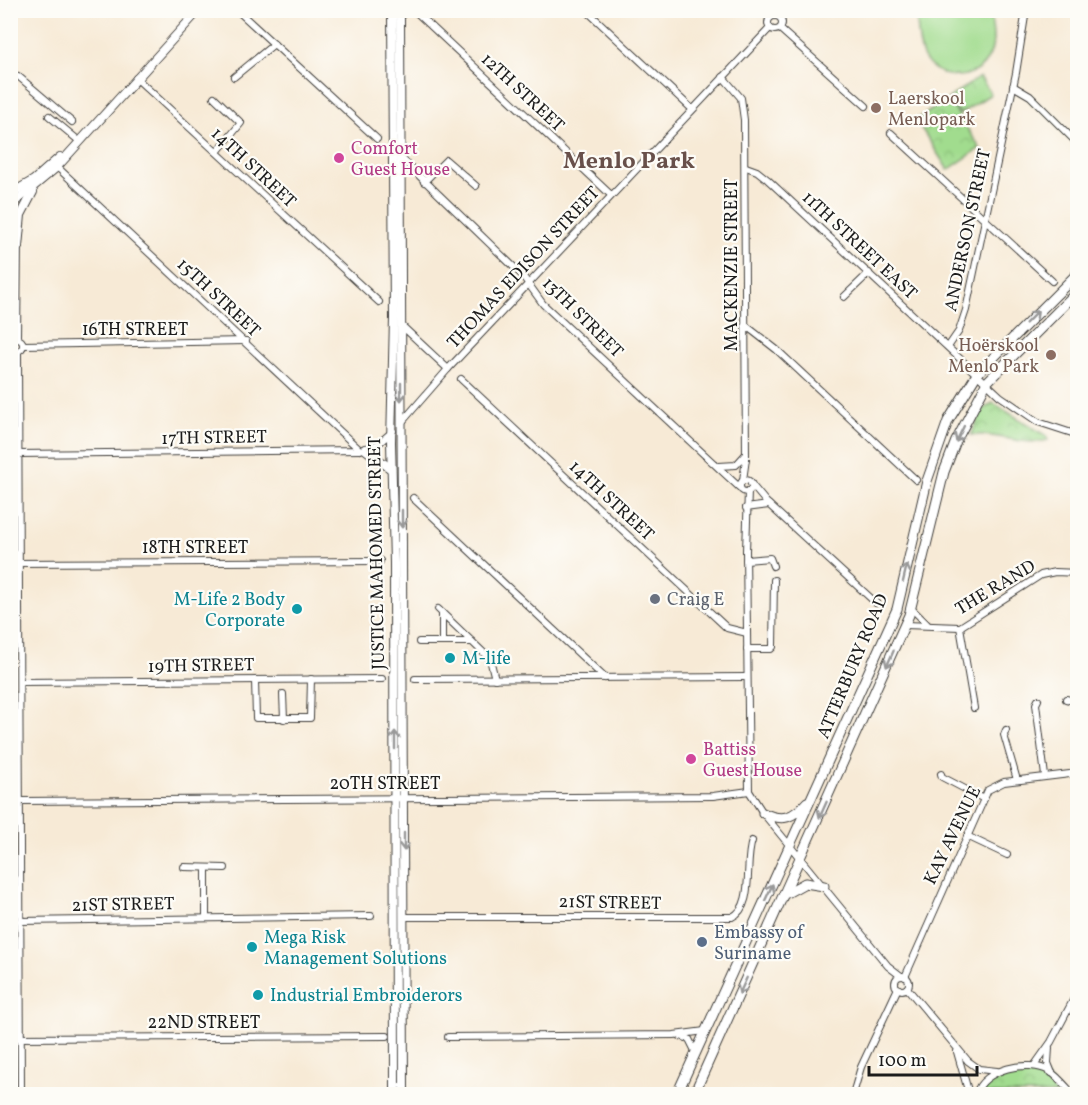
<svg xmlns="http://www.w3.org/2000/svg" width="1088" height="1105" font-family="Vollkorn,serif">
<defs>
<pattern id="park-crowns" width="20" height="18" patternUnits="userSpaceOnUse" patternTransform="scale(1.5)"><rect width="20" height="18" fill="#a1dc8e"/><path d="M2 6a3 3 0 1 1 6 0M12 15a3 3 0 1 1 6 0" fill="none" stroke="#8abc7a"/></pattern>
</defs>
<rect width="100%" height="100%" fill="#fdfcf7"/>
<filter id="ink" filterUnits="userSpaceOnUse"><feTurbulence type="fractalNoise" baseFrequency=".0167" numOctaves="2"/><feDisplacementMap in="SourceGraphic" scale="12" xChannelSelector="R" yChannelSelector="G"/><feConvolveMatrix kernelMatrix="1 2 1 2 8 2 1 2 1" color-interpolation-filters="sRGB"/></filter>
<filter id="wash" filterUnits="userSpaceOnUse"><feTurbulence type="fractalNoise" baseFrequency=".008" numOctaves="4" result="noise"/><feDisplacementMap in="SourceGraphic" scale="24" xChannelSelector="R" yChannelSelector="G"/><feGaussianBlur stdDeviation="1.35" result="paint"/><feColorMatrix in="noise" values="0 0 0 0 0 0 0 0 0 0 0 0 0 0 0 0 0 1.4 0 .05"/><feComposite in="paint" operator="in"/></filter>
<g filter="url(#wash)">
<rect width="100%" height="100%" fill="#f7ead6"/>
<path fill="#a1dc8e" stroke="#5e7c55" stroke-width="1.5" d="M916,11H990C992,27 997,45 987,60C972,83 936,81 923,56C917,43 918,25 916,11Z"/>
<g fill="url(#park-crowns)" stroke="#5e7c55" stroke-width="1.5">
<path d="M980,77L991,94L960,114L949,98Z"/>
<path d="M948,99L980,148L948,170L916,120Z"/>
<path d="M993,403L1048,437V440C1023,447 996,432 971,435L982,410Z"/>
<path d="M1034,1072L1043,1074L1062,1094H982C991,1073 1014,1075 1034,1072Z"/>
</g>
</g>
<g filter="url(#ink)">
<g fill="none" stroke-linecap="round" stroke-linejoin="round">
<defs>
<g id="street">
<path d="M237,10L377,139"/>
<path d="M414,10L611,195"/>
<path d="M586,10L692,109"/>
<path d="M762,10L770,18"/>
<circle cx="775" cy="23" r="7"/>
<path d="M780,29L866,106"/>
<path d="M18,76L72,122"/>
<path d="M234,77L274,44"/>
<path d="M723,77L741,98L744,120L746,459L743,480"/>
<path d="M136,78L379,302"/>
<path d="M1013,86L1030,96L1078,144"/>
<path d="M214,97L241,123L217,152"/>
<path d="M49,116L78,140"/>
<path d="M891,133L1052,281"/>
<path d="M400,157L522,275L543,304L739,487"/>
<path d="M56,166L360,450"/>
<path d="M746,167L757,171L767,179L1000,396L1038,422L1078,435"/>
<path d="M424,182L446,160L476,186"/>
<path d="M10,217L18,241L17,339"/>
<path d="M844,297L869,273"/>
<path d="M401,325L448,369"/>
<path d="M745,325L777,350L916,480"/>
<circle cx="17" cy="345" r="6"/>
<path d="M23,345L246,341"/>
<path d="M948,347L959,331L966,310L1016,73L1026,10"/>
<path d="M18,352L21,1094"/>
<path d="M461,379L727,628L747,633"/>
<path d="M402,422L448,369L770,28"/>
<path d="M18,454L360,450L378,444L393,431"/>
<path d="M719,466L736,465L745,455"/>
<circle cx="746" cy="486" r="6"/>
<path d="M751,484L766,502L876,603"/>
<path d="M748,491L746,551L749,791L763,813L888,966L901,976"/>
<path d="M413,498L605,678"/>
<path d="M746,508L769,505"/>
<path d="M746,560L770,558L773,566"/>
<path d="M10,563L380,561"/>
<path d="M911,608L927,624"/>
<path d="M438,609L490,659L495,679"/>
<path d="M442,613V642"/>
<path d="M905,625L960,627L1041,575L1055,572L1078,573"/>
<path d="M960,627L974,708"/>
<path d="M419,642H472"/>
<path d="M747,649H771L773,647L774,580"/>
<path d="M415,679L747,677"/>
<path d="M255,680L256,718H310L311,679"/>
<path d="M20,682L382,679"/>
<path d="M283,694L284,719"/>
<path d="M1066,699L1078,702"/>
<path d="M1038,700L1036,704L1045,776"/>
<path d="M1006,730L1004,735L1017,780"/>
<path d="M941,774L942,777L984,799"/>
<path d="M20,801L713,796L749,791"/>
<path d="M967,836L1007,855"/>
<path d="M184,867L225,868"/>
<path d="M206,868V917"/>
<path d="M404,917H732C755,907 744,862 752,841"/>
<path d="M20,921L371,916"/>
<circle cx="902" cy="983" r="7"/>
<path d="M905,977L988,790L1004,782L1078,773"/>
<path d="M907,988L968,1061L979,1069L997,1071"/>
<path d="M680,1036L689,1039L696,1053"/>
<path d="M448,1037L674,1035L705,1031"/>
<path d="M10,1038L387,1036"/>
<path d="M1049,1048L1048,1063L1052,1073"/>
<path d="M957,1052L969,1094"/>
<path d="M1034,1066L1051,1042L1078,991"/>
<path d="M776,1094H778"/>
<path d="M853,1094L861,1067L898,988"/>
<path d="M976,1094C983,1069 1028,1059 1049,1071C1058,1076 1066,1087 1073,1094"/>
</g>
<g id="secondary">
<path d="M392,10L394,318L391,442L394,563L395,1094"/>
<path d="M400,10L404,1094"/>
<path d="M10,194L34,180L60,157"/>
<path d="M10,206L57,167L199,10"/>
<path d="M18,247L21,215L33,192"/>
<path d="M365,449L391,469"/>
</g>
<g id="primary">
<path d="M763,813C783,822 793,818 807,802"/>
<path d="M787,893L805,883L824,886"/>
<path d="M677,1094L897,609L927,481L948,421L977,374L1078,273"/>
<path d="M694,1094L909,615L944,472L956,441L987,382L1078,291"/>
</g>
</defs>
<use href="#street" stroke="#3d3b38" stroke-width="8"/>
<use href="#secondary" stroke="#3d3b38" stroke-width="10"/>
<use href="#primary" stroke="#3d3b38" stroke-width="11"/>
<use href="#street" stroke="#fff" stroke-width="6"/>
<use href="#secondary" stroke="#fff" stroke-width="8"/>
<use href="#primary" stroke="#fff" stroke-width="9"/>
</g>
<defs><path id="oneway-shaft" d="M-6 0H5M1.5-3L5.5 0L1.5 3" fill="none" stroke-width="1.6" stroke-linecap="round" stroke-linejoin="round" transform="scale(1.5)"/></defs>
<g stroke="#999">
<use href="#oneway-shaft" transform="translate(1032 317) rotate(-45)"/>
<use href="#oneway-shaft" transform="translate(401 392) rotate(90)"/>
<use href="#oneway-shaft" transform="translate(960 434) rotate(116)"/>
<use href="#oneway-shaft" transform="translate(402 519) rotate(90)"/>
<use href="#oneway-shaft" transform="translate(905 573) rotate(-77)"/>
<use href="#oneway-shaft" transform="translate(890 659) rotate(114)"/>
<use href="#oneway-shaft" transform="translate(395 740) rotate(-90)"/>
<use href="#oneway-shaft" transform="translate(823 810) rotate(114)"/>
<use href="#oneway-shaft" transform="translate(404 842) rotate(90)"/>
<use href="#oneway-shaft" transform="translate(769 892) rotate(-65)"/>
<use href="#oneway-shaft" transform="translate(743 986) rotate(115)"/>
</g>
</g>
<g fill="#8d6e63" stroke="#fdfcf7" stroke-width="2">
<circle cx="876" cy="108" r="6"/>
<circle cx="1051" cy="355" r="6"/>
</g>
<g fill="#d1479c" stroke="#fdfcf7" stroke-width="2">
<circle cx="339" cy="158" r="6"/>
<circle cx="691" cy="759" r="6"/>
</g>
<circle fill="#6b7280" stroke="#fdfcf7" stroke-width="2" cx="655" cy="599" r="6"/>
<g fill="#0f9aa8" stroke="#fdfcf7" stroke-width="2">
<circle cx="297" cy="609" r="6"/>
<circle cx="450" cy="658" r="6"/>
<circle cx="252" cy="947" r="6"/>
<circle cx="258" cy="995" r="6"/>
</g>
<circle fill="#5c6f8a" stroke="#fdfcf7" stroke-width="2" cx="702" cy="942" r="6"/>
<g text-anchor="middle" stroke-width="4.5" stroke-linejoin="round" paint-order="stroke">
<g font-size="18" fill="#1c1c1c" stroke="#fdfcf7">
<text transform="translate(523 92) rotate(43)" y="6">12TH STREET</text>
<text transform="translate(254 167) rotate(43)" y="6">14TH STREET</text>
<text transform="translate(967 230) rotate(-78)" y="6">ANDERSON STREET</text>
<text transform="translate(860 245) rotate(43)" y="6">11TH STREET EAST</text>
<text transform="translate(731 265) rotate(-90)" y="6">MACKENZIE STREET</text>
<text transform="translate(523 267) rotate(-47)" y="6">THOMAS EDISON STREET</text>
<text transform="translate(219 297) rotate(43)" y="6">15TH STREET</text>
<text transform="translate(583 317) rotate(45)" y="6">13TH STREET</text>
<text x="135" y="335">16TH STREET</text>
<text transform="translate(214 437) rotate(-1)" y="6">17TH STREET</text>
<text transform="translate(612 500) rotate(43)" y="6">14TH STREET</text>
<text x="195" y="553">18TH STREET</text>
<text transform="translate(376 553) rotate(-91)" y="6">JUSTICE MAHOMED STREET</text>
<text transform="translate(995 587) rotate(-31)" y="6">THE RAND</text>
<text transform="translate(201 665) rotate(-1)" y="6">19TH STREET</text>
<text transform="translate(852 666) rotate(-67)" y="6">ATTERBURY ROAD</text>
<text x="385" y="789">20TH STREET</text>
<text transform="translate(952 835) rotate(-64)" y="6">KAY AVENUE</text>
<text transform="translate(610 902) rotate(1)" y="6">21ST STREET</text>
<text transform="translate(123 904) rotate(-1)" y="6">21ST STREET</text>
<text x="204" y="1028">22ND STREET</text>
</g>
<g font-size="18" fill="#785e54" stroke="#fdfcf7" text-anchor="start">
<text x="888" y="104">Laerskool<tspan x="888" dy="21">Menlopark</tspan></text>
<text x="1039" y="351" text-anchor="end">Hoërskool<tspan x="1039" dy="21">Menlo Park</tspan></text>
</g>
<g font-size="18" fill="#b23c85" stroke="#fdfcf7" text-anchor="start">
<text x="351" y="154">Comfort<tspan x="351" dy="21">Guest House</tspan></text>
<text x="703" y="755">Battiss<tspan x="703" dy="21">Guest House</tspan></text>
</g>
<g font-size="18" fill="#0d838f" stroke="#fdfcf7" text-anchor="start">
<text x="285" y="605" text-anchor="end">M-Life 2 Body<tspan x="285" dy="21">Corporate</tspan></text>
<text x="462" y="664">M-life</text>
<text x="264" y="943">Mega Risk<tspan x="264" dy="21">Management Solutions</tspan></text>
<text x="270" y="1001">Industrial Embroiderors</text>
</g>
<g font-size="18" fill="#5b616d" stroke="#fdfcf7" text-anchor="start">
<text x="667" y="605">Craig E</text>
</g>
<g font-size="18" fill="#4e5e75" stroke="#fdfcf7" text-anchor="start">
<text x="714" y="938">Embassy of<tspan x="714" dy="21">Suriname</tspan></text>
</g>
<g font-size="24" font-weight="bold" fill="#68504a" stroke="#fdfcf7">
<text x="629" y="168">Menlo Park</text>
</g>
</g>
<rect width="1088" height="1105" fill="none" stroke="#fdfcf7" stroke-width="36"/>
<path d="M869 1066v9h108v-9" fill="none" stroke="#1c1c1c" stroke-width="3"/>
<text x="878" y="1066" font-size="18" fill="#1c1c1c" stroke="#fdfcf7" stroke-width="4.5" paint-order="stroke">100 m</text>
</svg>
